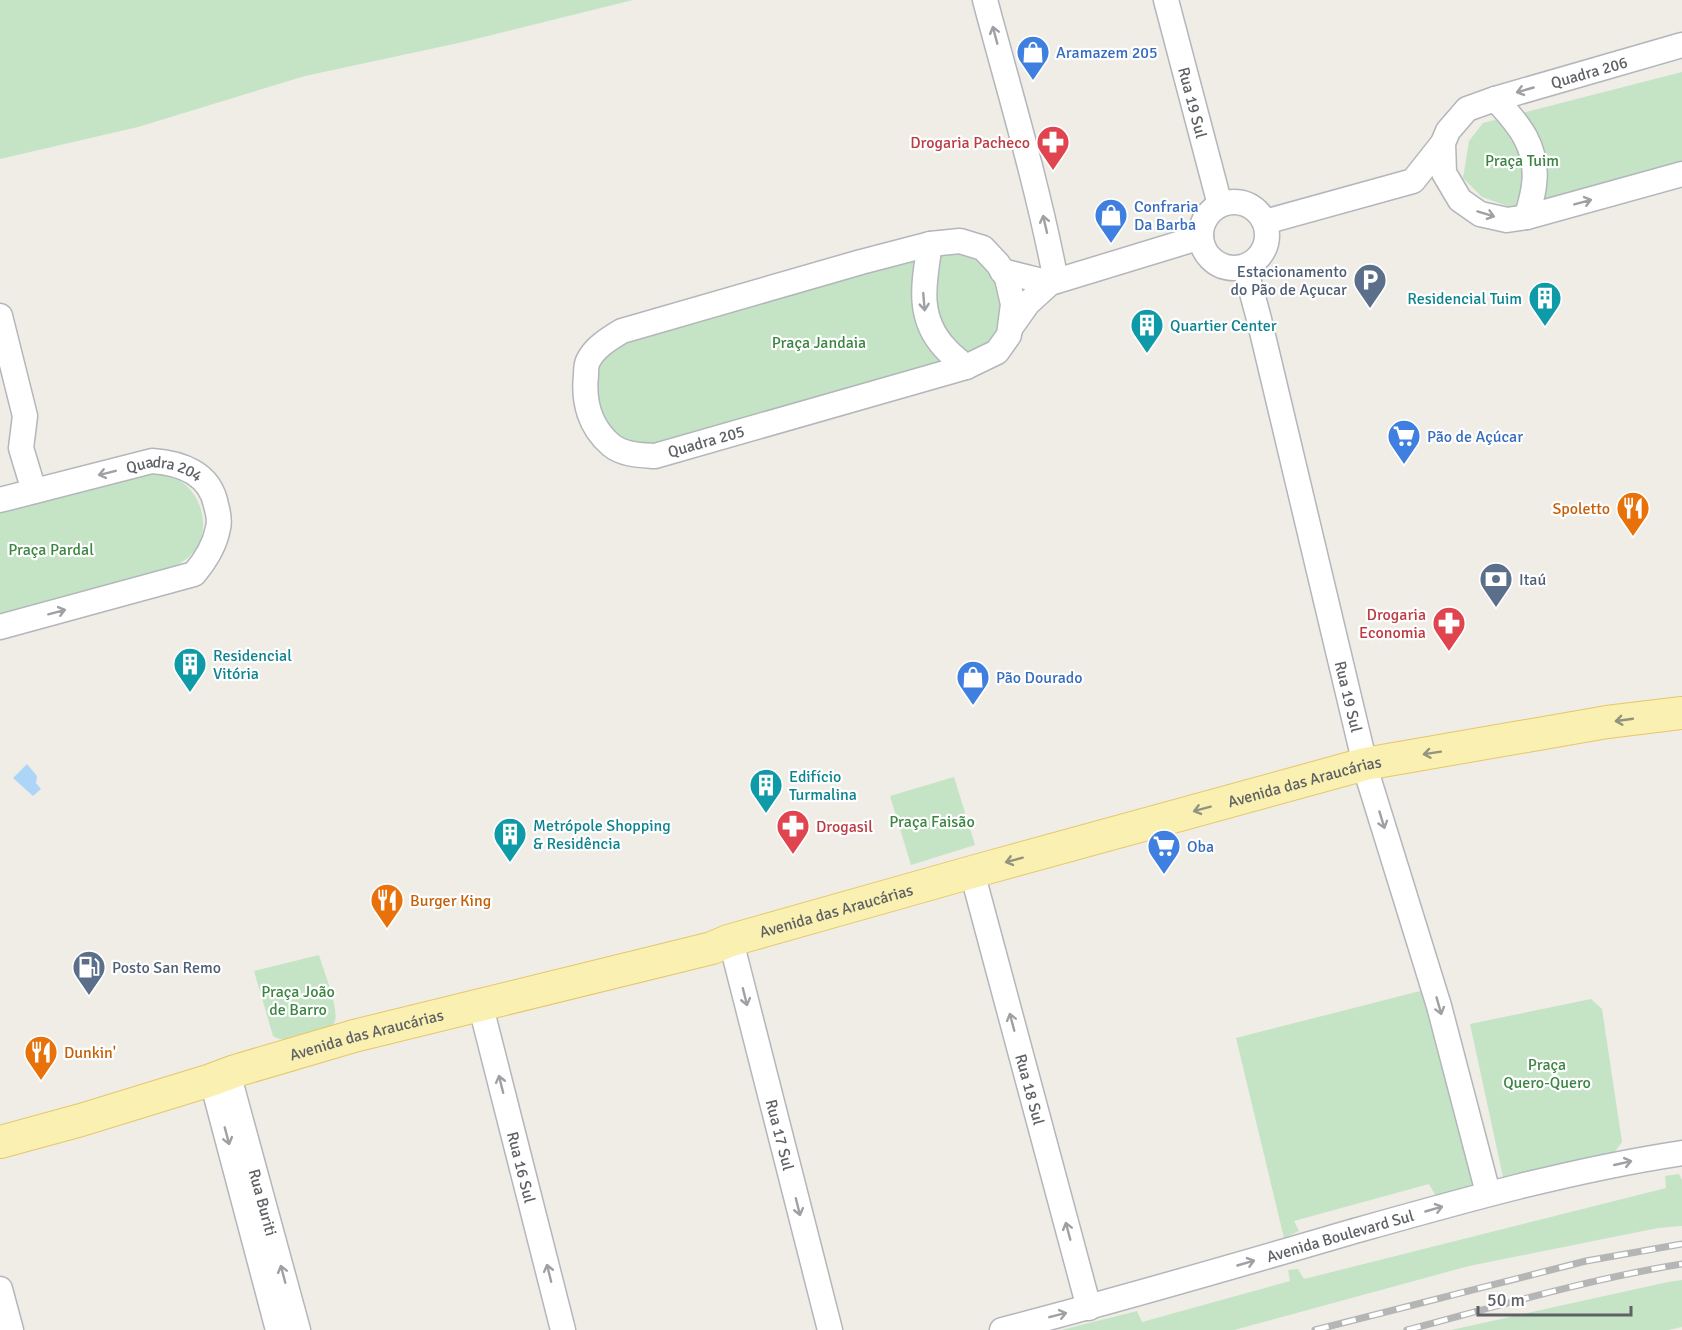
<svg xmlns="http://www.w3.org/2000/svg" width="1682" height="1330" font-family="Signika,sans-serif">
<rect width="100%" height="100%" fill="#efede6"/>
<g fill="#c5e4c6">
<path d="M0,0H633L463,42L305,76L138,127L0,159Z"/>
<path d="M1682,72V163L1516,209L1482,197L1463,178L1469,141L1483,123Z"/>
<path d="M960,241L1007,278L997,352L655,456L593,424L599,346Z"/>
<path d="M148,473C157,473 167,474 175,478C200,490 211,524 197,547C192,555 184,561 176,566L0,615V512Z"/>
<path d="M954,777L975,845L911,865L890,796Z"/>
<path d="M319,955C323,969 339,1008 335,1021C334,1024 332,1026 330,1029C315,1033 286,1046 273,1036L254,971Z"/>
<path d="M1424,990L1478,1187L1437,1198L1429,1184L1294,1221L1299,1231L1284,1238L1236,1038Z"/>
<path d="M1591,999L1602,1009L1622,1142L1611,1157L1517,1181L1503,1177L1470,1024Z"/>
<path d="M1679,1174L1682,1180V1226L1658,1228L1469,1266L1234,1330H1061L1137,1311L1142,1322L1290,1281L1288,1270L1298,1269L1304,1279L1666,1188L1665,1176Z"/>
<path d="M1682,1280V1327L1668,1330H1451L1668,1282Z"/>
</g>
<path fill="#add5f8" d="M27,764L37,776L36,783L41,789L33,796L13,778Z"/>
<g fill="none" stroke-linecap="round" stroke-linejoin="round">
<defs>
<g id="minor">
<path d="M985,0C1010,94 1038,186 1056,281"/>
<path id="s1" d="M1166,0L1220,205"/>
<path d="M1682,45L1495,99L1467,109L1448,131L1443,143L1444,173L1460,200L1480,214L1507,220L1527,217L1682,174"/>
<path d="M1495,99C1519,124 1539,148 1534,185C1533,196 1529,207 1527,217"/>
<circle cx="1234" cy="235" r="33"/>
<path d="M1265,222L1413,181L1443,143"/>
<path d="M960,241L983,248L998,264L1007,278L1013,304L1009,335L997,352L966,367L655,456C641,455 623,455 611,445C590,427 583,402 586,375C586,370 586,365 588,361C595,347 609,339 622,331L861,262L930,244Z"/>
<path d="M930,244C924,282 916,317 945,348C951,355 959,361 966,367"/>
<path id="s2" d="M1245,267L1259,319L1368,777L1439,1006L1488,1193"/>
<path d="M1002,271L1050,283"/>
<path d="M0,316L25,416L21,448L34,491"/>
<path d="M1011,327L1028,303L1050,283L1201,237"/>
<path id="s3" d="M0,500L152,461C181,463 210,473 216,505C218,512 220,521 218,528C215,545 205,561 194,574L0,627"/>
<path id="s4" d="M972,872L1089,1308"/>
<path id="s5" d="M728,941L734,953L830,1330"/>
<path id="s6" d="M483,1004V1015L563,1330"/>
<path id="s7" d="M228,1073L298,1330"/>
<path d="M211,1080L216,1096L278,1330"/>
<path d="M0,1289L11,1330"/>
<path id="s8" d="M1002,1330C1119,1300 1235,1266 1351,1232C1461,1201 1570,1170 1682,1153"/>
</g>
<g id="major">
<path id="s9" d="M0,1142L81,1120L211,1080L235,1071L354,1036L712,948L728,941L972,872L1365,764L1607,722L1682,713"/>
</g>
</defs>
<use href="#minor" stroke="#b3b6ba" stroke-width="27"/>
<use href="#major" stroke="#e6c768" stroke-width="34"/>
<use href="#minor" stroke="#fff" stroke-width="24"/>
<use href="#major" stroke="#f9f0b2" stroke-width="32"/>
<defs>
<g id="rail">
<path d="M1315,1330L1586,1261L1682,1244"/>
<path d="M1407,1330C1498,1306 1589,1279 1682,1264"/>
</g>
</defs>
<use href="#rail" stroke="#b4b5b5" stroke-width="7"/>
<use href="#rail" stroke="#fff" stroke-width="4.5" stroke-dasharray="14" stroke-linecap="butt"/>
</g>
<defs><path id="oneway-shaft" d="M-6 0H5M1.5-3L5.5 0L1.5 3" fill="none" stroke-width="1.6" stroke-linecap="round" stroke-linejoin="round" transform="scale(1.5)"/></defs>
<g stroke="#9ea0a3">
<use href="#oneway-shaft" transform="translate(995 35) rotate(-105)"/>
<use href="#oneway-shaft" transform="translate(1525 90) rotate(164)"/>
<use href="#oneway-shaft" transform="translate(1583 202) rotate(-15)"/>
<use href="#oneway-shaft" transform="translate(1486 214) rotate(17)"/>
<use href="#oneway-shaft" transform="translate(1045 224) rotate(-103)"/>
<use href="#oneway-shaft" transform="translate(924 302) rotate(85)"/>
<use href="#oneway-shaft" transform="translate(107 473) rotate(166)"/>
<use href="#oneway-shaft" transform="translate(57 612) rotate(-15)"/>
<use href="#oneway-shaft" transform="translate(1382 820) rotate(73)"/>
<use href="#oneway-shaft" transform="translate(745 997) rotate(76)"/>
<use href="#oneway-shaft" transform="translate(1439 1006) rotate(74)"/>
<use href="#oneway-shaft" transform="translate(1012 1022) rotate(-105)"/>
<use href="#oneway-shaft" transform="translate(501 1084) rotate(-104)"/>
<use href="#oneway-shaft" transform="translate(227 1136) rotate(75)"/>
<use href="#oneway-shaft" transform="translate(1623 1163) rotate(-13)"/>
<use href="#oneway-shaft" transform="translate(798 1207) rotate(76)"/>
<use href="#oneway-shaft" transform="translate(1434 1209) rotate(-16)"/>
<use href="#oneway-shaft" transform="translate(1068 1231) rotate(-105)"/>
<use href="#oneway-shaft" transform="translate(1246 1263) rotate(-16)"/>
<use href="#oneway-shaft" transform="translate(549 1273) rotate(-104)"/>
<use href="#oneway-shaft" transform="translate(283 1274) rotate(-105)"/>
<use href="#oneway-shaft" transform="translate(1058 1315) rotate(-14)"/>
</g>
<g stroke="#949380">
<use href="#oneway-shaft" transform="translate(1624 720) rotate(172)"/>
<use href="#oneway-shaft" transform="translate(1432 753) rotate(171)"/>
<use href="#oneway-shaft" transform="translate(1202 809) rotate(165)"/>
<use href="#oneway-shaft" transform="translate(1014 860) rotate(165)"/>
</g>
<defs>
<symbol id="shop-pin" viewBox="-11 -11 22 30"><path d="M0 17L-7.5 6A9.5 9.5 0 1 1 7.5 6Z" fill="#3f7fe0" stroke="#fff"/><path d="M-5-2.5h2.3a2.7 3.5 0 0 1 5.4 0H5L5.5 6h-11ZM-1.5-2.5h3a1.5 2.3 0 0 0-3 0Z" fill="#fff"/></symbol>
<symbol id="pharmacy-pin" viewBox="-11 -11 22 30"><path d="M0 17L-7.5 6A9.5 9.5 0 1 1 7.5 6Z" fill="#e0444e" stroke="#fff"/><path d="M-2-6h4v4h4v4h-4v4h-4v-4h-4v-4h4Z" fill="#fff"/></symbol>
<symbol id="parking-pin" viewBox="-11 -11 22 30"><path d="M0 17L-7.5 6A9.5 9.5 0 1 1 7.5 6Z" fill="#5c6f8a" stroke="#fff"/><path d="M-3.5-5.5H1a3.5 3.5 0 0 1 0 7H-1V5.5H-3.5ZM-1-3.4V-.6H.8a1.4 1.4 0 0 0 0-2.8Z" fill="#fff"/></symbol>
<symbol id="building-pin" viewBox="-11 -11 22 30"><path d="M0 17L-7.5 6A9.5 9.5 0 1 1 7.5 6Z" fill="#0f9aa8" stroke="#fff"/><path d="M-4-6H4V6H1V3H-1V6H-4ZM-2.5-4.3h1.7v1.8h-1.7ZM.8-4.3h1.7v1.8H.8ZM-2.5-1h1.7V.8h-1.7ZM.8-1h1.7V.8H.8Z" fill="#fff"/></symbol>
<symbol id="supermarket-pin" viewBox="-11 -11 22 30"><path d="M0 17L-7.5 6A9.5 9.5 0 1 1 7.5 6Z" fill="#3f7fe0" stroke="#fff"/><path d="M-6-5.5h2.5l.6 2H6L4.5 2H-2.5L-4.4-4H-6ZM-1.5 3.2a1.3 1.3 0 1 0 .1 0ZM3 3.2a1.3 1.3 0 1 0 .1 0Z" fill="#fff"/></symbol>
<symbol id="restaurant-pin" viewBox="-11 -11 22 30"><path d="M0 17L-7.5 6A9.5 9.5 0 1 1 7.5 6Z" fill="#e8710a" stroke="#fff"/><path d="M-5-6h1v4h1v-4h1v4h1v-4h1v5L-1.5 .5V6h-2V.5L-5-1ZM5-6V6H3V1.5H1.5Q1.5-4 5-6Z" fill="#fff"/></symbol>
<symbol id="bank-pin" viewBox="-11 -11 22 30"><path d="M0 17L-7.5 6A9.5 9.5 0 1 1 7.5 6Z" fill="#5c6f8a" stroke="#fff"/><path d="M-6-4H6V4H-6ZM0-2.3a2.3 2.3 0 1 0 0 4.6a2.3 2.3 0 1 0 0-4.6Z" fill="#fff"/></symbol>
<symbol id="fuel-pin" viewBox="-11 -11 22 30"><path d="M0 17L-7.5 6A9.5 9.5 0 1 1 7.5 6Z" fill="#5c6f8a" stroke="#fff"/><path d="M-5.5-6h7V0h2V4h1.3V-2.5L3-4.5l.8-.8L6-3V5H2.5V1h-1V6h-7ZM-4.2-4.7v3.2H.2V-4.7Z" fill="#fff"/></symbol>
</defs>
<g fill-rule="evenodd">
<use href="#shop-pin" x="1014" y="33" width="38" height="52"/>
<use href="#pharmacy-pin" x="1034" y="123" width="38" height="52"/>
<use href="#shop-pin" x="1092" y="196" width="38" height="52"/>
<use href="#parking-pin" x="1351" y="261" width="38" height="52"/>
<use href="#building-pin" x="1526" y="279" width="38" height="52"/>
<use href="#building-pin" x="1128" y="306" width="38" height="52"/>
<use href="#supermarket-pin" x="1385" y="417" width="38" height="52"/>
<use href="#restaurant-pin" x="1614" y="489" width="38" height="52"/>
<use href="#bank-pin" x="1477" y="560" width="38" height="52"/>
<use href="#pharmacy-pin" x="1430" y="604" width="38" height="52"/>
<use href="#building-pin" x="171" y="645" width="38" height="52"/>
<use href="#shop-pin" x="954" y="658" width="38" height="52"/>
<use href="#building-pin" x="747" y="766" width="38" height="52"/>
<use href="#pharmacy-pin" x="774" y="807" width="38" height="52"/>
<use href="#building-pin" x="491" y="815" width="38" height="52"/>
<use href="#supermarket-pin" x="1145" y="827" width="38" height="52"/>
<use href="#restaurant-pin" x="368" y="881" width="38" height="52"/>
<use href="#fuel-pin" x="70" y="948" width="38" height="52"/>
<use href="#restaurant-pin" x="22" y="1033" width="38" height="52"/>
</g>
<g text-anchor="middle" stroke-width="4.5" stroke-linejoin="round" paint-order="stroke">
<g font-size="16" fill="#366cbe" stroke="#fff" text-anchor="start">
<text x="1056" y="58">Aramazem 205</text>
<text x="1134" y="212">Confraria<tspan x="1134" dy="18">Da Barba</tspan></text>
<text x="1427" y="442">Pão de Açúcar</text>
<text x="996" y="683">Pão Dourado</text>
<text x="1187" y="852">Oba</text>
</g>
<g font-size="16" fill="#5e6165" stroke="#fff">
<text transform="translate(1589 72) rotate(-16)" y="6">Quadra 206</text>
<text dy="6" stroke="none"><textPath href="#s1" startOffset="106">Rua 19 Sul</textPath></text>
<text transform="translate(706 441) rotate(-16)" y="6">Quadra 205</text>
<text dy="6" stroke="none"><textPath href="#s3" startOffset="170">Quadra 204</textPath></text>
<text dy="6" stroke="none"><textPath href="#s2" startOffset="442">Rua 19 Sul</textPath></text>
<text dy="6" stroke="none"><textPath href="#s9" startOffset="1354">Avenida das Araucárias</textPath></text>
<text dy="6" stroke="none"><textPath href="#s9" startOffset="868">Avenida das Araucárias</textPath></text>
<text dy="6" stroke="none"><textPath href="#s9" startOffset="382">Avenida das Araucárias</textPath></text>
<text dy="6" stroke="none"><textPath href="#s4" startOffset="225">Rua 18 Sul</textPath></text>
<text dy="6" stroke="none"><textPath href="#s5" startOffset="201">Rua 17 Sul</textPath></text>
<text dy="6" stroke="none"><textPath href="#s6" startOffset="168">Rua 16 Sul</textPath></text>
<text dy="6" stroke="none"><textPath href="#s7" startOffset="134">Rua Buriti</textPath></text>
<text dy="6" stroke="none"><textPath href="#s8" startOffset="351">Avenida Boulevard Sul</textPath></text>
</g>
<g font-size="16" fill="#be3a42" stroke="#fff" text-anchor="end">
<text x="1030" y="148">Drogaria Pacheco</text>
<text x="1426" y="620">Drogaria<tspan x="1426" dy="18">Economia</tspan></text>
<text x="816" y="832" text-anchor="start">Drogasil</text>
</g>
<g font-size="16" fill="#3d8543" stroke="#fff">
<text x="1522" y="166">Praça Tuim</text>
<text x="819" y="348">Praça Jandaia</text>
<text x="51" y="555">Praça Pardal</text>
<text x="932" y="827">Praça Faisão</text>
<text x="298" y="997">Praça João<tspan x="298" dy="18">de Barro</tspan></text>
<text x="1547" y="1070">Praça<tspan x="1547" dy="18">Quero-Quero</tspan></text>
</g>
<g font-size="16" fill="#4e5e75" stroke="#fff" text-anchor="start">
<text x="1347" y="277" text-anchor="end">Estacionamento<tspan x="1347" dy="18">do Pão de Açucar</tspan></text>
<text x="1519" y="585">Itaú</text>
<text x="112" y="973">Posto San Remo</text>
</g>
<g font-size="16" fill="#0d838f" stroke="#fff" text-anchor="start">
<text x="1522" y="304" text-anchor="end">Residencial Tuim</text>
<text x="1170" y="331">Quartier Center</text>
<text x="213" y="661">Residencial<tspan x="213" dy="18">Vitória</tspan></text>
<text x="789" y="782">Edifício<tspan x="789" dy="18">Turmalina</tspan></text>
<text x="533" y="831">Metrópole Shopping<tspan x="533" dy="18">&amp; Residência</tspan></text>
</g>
<g font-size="16" fill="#c56008" stroke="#fff" text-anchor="start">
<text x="1610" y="514" text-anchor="end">Spoletto</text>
<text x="410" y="906">Burger King</text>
<text x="64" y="1058">Dunkin'</text>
</g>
</g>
<path d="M1478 1306v9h153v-9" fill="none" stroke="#5e6165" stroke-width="3"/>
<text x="1487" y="1306" font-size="18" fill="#5e6165" stroke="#ffffff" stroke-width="4.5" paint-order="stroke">50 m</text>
</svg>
